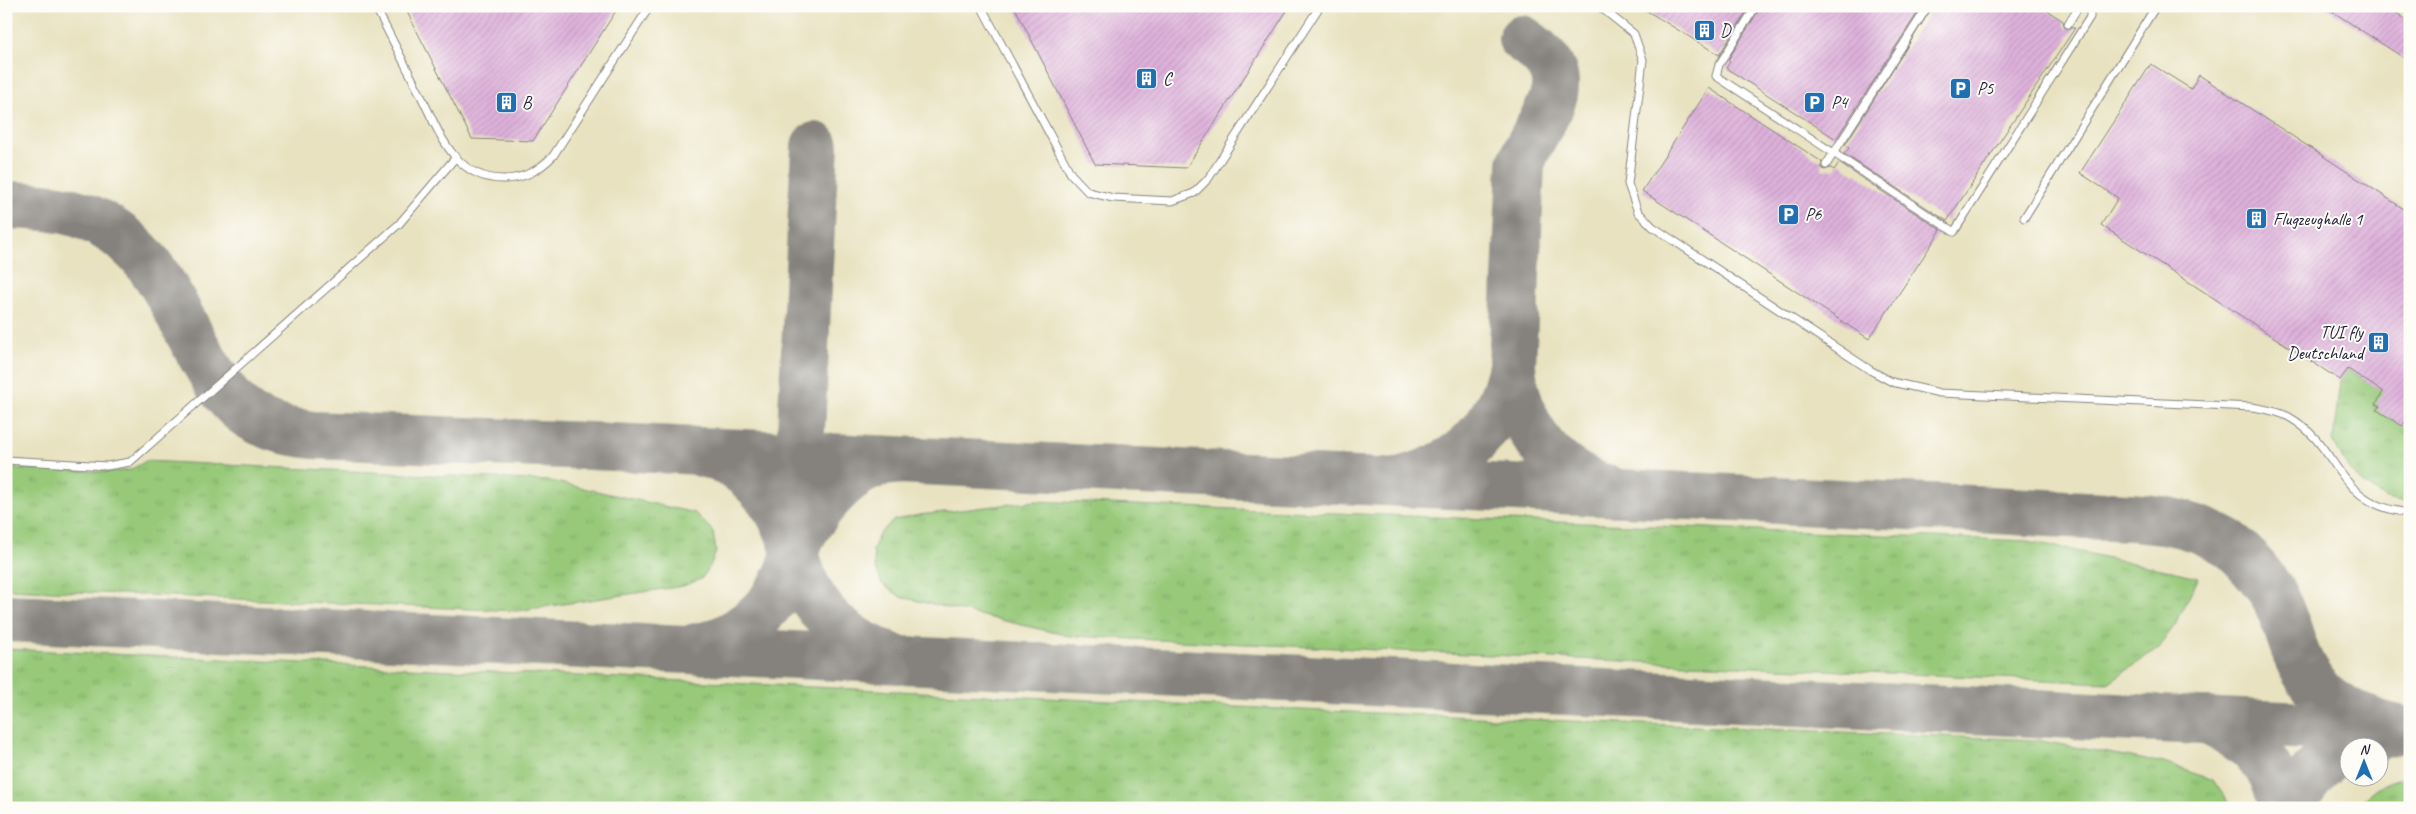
<svg xmlns="http://www.w3.org/2000/svg" width="2416" height="814" font-family="Caveat,sans-serif">
<defs>
<pattern id="grass-tufts" width="24" height="20" patternUnits="userSpaceOnUse" patternTransform="scale(1.25)"><rect width="24" height="20" fill="#97c979"/><path d="M3 7l-1-3M5 7V3M7 7l1-3M15 17l-1-3M17 17v-4M19 17l1-3" fill="none" stroke="#82ac6a"/></pattern>
<pattern id="building-hatch" width="6" height="6" patternUnits="userSpaceOnUse" patternTransform="scale(1.25)"><rect width="6" height="6" fill="#deb1db"/><path d="M-1 1l2-2M0 6l6-6M5 7l2-2" fill="none" stroke="#be98bd"/></pattern>
</defs>
<rect width="100%" height="100%" fill="#fdfcf7"/>
<filter id="ink" filterUnits="userSpaceOnUse"><feTurbulence type="fractalNoise" baseFrequency=".02" numOctaves="2"/><feDisplacementMap in="SourceGraphic" scale="10" xChannelSelector="R" yChannelSelector="G"/><feConvolveMatrix kernelMatrix="1 2 1 2 8 2 1 2 1" color-interpolation-filters="sRGB"/></filter>
<filter id="wash" filterUnits="userSpaceOnUse"><feTurbulence type="fractalNoise" baseFrequency=".0096" numOctaves="4" result="noise"/><feDisplacementMap in="SourceGraphic" scale="20" xChannelSelector="R" yChannelSelector="G"/><feGaussianBlur stdDeviation="1.12" result="paint"/><feColorMatrix in="noise" values="0 0 0 0 0 0 0 0 0 0 0 0 0 0 0 0 0 1.4 0 .05"/><feComposite in="paint" operator="in"/></filter>
<g filter="url(#wash)">
<rect width="100%" height="100%" fill="#e8e2c0"/>
<g fill="url(#grass-tufts)" stroke="#5c765a">
<path d="M2410,314V504L2387,499L2362,483L2349,470L2333,442L2340,380L2348,369L2366,381Z"/>
<path d="M146,461L551,481L695,513L713,531L716,552L709,568L701,579L683,586L517,611L6,589V468L106,472L130,470Z"/>
<path d="M1036,501L2029,541L2199,577L2175,625L2158,648L2108,683L1069,636L901,597L882,584L875,567L873,550L879,534L894,520L919,515Z"/>
<path d="M6,649L1301,710L2036,740L2164,763L2213,780L2232,808H6Z"/>
<path d="M2410,777V808H2353C2370,791 2386,779 2410,777Z"/>
</g>
<g fill="none" stroke-linecap="round" stroke-linejoin="round">
<g stroke="#85827e" stroke-width="48">
<path d="M6,205C34,206 63,206 89,218C161,250 172,311 211,372C221,389 232,404 248,415C268,428 290,432 313,435L590,446L1973,509C2011,511 2048,513 2086,515C2139,518 2178,515 2226,542C2237,548 2246,559 2254,568C2277,594 2282,613 2293,645C2310,698 2351,720 2403,730"/>
<path d="M1512,367C1518,427 1549,471 1608,489"/>
<path d="M704,454C745,462 778,501 791,539C798,561 802,584 816,603C834,630 860,645 889,656"/>
<path d="M1405,479C1464,465 1499,426 1512,367L1521,164C1538,114 1588,82 1522,39"/>
<path d="M795,553L815,146"/>
<path d="M6,618L2373,729"/>
<path d="M696,647C734,642 773,610 788,574C793,562 796,547 802,535C820,504 854,462 894,461"/>
<path d="M2207,721C2248,739 2274,761 2283,808"/>
<path d="M2294,808C2305,767 2347,741 2386,734"/>
</g>
</g>
<g id="blocks">
<g fill="url(#building-hatch)">
<path d="M404,6H619L533,141L472,139Z"/>
<path d="M1014,6H1290L1186,168L1095,164Z"/>
<path d="M1639,6H1750L1719,55Z"/>
<path d="M1761,6H1922L1836,139L1726,68L1730,62L1728,60Z"/>
<path d="M1933,6H2040L2063,21L2065,28H2075L1947,221L1844,154L1849,148L1845,145Z"/>
<path d="M2324,6H2386L2410,22V62Z"/>
<path d="M2151,64L2191,89L2199,75L2410,213V414L2402,426L2377,410L2380,406L2376,404L2383,392L2348,369L2340,380L2101,225L2118,198L2080,173Z"/>
<path d="M1709,88L1822,162L1821,167L1824,170L1831,168L1834,170L1839,163L1941,230L1869,339L1642,191Z"/>
</g>
</g>
</g>
<g filter="url(#ink)">
<use href="#blocks" fill-opacity="0" stroke="#85827e" stroke-width="1"/>
<g fill="none" stroke-linecap="round" stroke-linejoin="round">
<defs>
<g id="lane">
<path d="M375,6C390,35 404,63 419,92C438,129 453,179 503,179C524,179 539,170 553,156L650,6"/>
<path d="M981,6L1071,174L1088,192L1113,198L1172,201L1194,193L1208,179L1320,6"/>
<path d="M1599,6L1634,34L1643,60L1628,184L1638,212L1653,227L1870,370L1892,382L1940,393L2252,407C2264,409 2278,411 2289,417C2342,447 2334,505 2410,513"/>
<path d="M1756,6L1719,65L1716,76L1954,232L2090,17V6"/>
<path d="M2068,24L2079,6"/>
<path d="M1826,165L1928,6"/>
<path d="M2408,172L2410,170"/>
<path d="M2024,218L2156,6"/>
<path d="M6,460L107,466L130,462L399,224L456,157"/>
</g>
</defs>
<use href="#lane" stroke="#85827e" stroke-width="9"/>
<use href="#lane" stroke="#fff" stroke-width="7"/>
</g>
</g>
<defs>
<symbol id="building-square" viewBox="-11 -11 22 22"><rect x="-9" y="-9" width="18" height="18" rx="4" fill="#1f6fb2" stroke="#fdfcf7"/><path d="M-4-6H4V6H1V3H-1V6H-4ZM-2.5-4.3h1.7v1.8h-1.7ZM.8-4.3h1.7v1.8H.8ZM-2.5-1h1.7V.8h-1.7ZM.8-1h1.7V.8H.8Z" fill="#fff"/></symbol>
<symbol id="parking-square" viewBox="-11 -11 22 22"><rect x="-9" y="-9" width="18" height="18" rx="4" fill="#1f6fb2" stroke="#fdfcf7"/><path d="M-3.5-5.5H1a3.5 3.5 0 0 1 0 7H-1V5.5H-3.5ZM-1-3.4V-.6H.8a1.4 1.4 0 0 0 0-2.8Z" fill="#fff"/></symbol>
</defs>
<g fill-rule="evenodd">
<use href="#building-square" x="1692" y="18" width="25" height="25"/>
<use href="#building-square" x="1134" y="66" width="25" height="25"/>
<use href="#parking-square" x="1948" y="76" width="25" height="25"/>
<use href="#building-square" x="494" y="90" width="25" height="25"/>
<use href="#parking-square" x="1802" y="90" width="25" height="25"/>
<use href="#parking-square" x="1776" y="202" width="25" height="25"/>
<use href="#building-square" x="2244" y="206" width="25" height="25"/>
<use href="#building-square" x="2366" y="330" width="25" height="25"/>
</g>
<g text-anchor="middle" stroke-width="4" stroke-linejoin="round" paint-order="stroke">
<g font-size="18" fill="#22223b" stroke="#fdfcf7" text-anchor="start">
<text x="1720" y="36">D</text>
<text x="1163" y="84">C</text>
<text x="1977" y="94">P5</text>
<text x="522" y="108">B</text>
<text x="1831" y="108">P4</text>
<text x="1805" y="220">P6</text>
<text x="2273" y="225">Flugzeughalle 1</text>
<text x="2363" y="338" text-anchor="end">TUI fly<tspan x="2363" dy="21">Deutschland</tspan></text>
</g>
</g>
<rect width="2416" height="814" fill="none" stroke="#fdfcf7" stroke-width="25"/>
<g transform="translate(2364 762)"><circle r="24" fill="#fdfcf7" stroke="#a5a5ac"/>
<path d="M0-4L9 19L0 12L-9 19Z" fill="#1f6fb2"/>
<text y="-8" font-size="14" font-weight="bold" text-anchor="middle" fill="#22223b">N</text>
</g>
</svg>
